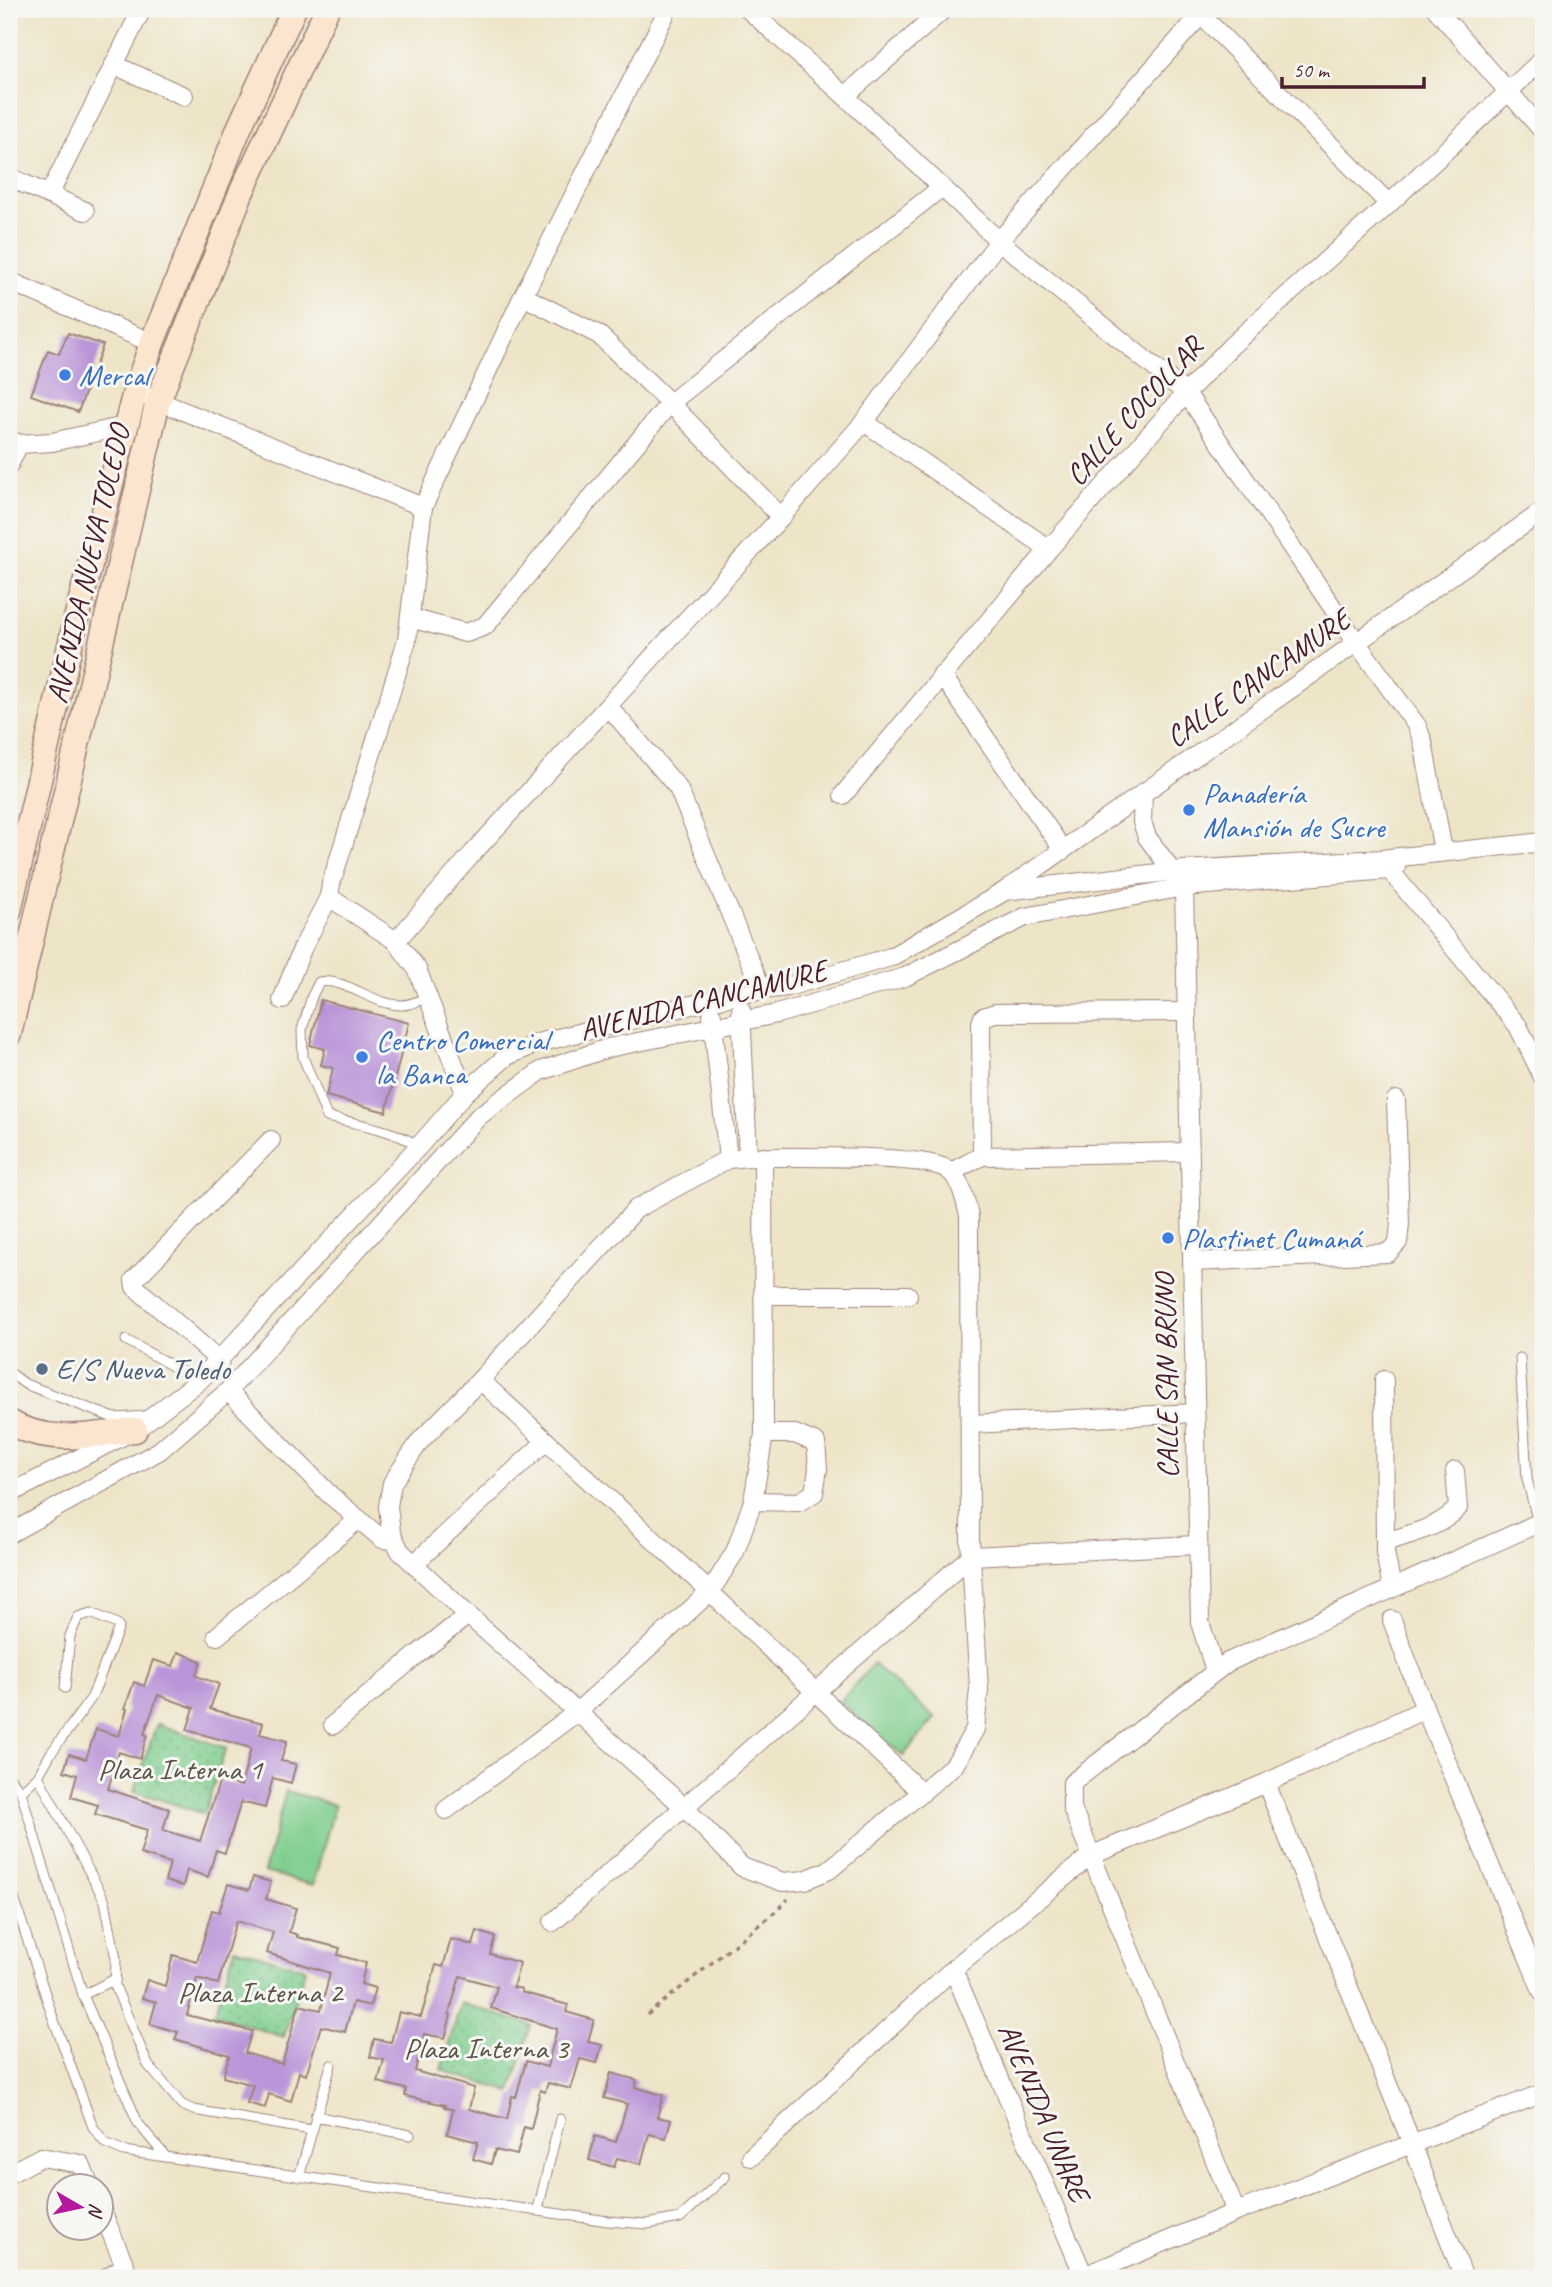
<svg xmlns="http://www.w3.org/2000/svg" width="1552" height="2287" font-family="Caveat,sans-serif">
<defs>
<pattern id="park-dots" width="8" height="8" patternUnits="userSpaceOnUse" patternTransform="scale(1.75)"><rect width="8" height="8" fill="#7ecd8d"/><path d="M2 2h.1M6 6h.1" fill="none" stroke="#69a673" stroke-width="1.8" stroke-linecap="round"/></pattern>
</defs>
<rect width="100%" height="100%" fill="#f6f6f2"/>
<filter id="ink" filterUnits="userSpaceOnUse"><feTurbulence type="fractalNoise" baseFrequency=".0143" numOctaves="2"/><feDisplacementMap in="SourceGraphic" scale="14" xChannelSelector="R" yChannelSelector="G"/><feConvolveMatrix kernelMatrix="1 2 1 2 8 2 1 2 1" color-interpolation-filters="sRGB"/></filter>
<filter id="wash" filterUnits="userSpaceOnUse"><feTurbulence type="fractalNoise" baseFrequency=".00686" numOctaves="4" result="noise"/><feDisplacementMap in="SourceGraphic" scale="28" xChannelSelector="R" yChannelSelector="G"/><feGaussianBlur stdDeviation="1.57" result="paint"/><feColorMatrix in="noise" values="0 0 0 0 0 0 0 0 0 0 0 0 0 0 0 0 0 1.4 0 .05"/><feComposite in="paint" operator="in"/></filter>
<g filter="url(#wash)">
<rect width="100%" height="100%" fill="#eee4c8"/>
<g fill="url(#park-dots)" stroke="#64765c" stroke-width="2">
<path d="M157,1724L226,1748L204,1814L134,1791Z"/>
<path d="M235,1948L305,1969L284,2037L214,2015Z"/>
<path d="M461,2003L531,2025L511,2092L441,2070Z"/>
</g>
<g fill="#7ecd8d" stroke="#64765c" stroke-width="2">
<path d="M873,1664L935,1718L903,1756L840,1702Z"/>
<path d="M286,1791L335,1805L313,1885L264,1872Z"/>
</g>
<g id="blocks">
<g fill="#b994d8" fill-rule="evenodd">
<path d="M68,333L103,345L78,412L31,395L48,350L59,354Z"/>
<path d="M321,1000L409,1023L386,1112L326,1096L333,1068L321,1065L325,1049L310,1045Z"/>
<path d="M178,1652L201,1661L196,1676L219,1684L210,1709L263,1723L260,1734L287,1741L281,1761L296,1764L291,1783L273,1778L265,1808L241,1802L225,1853L216,1850L208,1877L187,1870L183,1886L165,1881L170,1863L140,1854L147,1830L95,1814L98,1805L71,1797L77,1775L64,1771L69,1754L86,1759L96,1729L119,1736L127,1709L125,1708L134,1682L144,1686L153,1660L173,1666ZM158,1695L194,1708L187,1730L251,1748L241,1786L220,1780L200,1841L163,1830L169,1809L108,1789L119,1752L140,1759L147,1735L144,1734Z"/>
<path d="M253,1877L271,1882L266,1899L296,1908L289,1932L298,1935L297,1937L340,1948L338,1955L366,1963L361,1984L375,1988L370,2006L353,2002L345,2032L321,2026L306,2075L299,2072L291,2101L269,2094L265,2108L247,2103L253,2085L223,2077L229,2055L175,2039L178,2032L150,2024L156,2002L142,1998L147,1980L165,1986L173,1955L197,1962L212,1910L219,1912L228,1884L249,1890ZM236,1921L273,1932L267,1953L330,1973L321,2010L299,2005L282,2064L245,2053L252,2031L187,2015L197,1978L218,1984Z"/>
<path d="M477,1931L495,1937L490,1954L520,1963L513,1987L522,1989L521,1992L568,2005L566,2012L594,2020L588,2042L602,2045L597,2063L580,2059L571,2089L548,2083L545,2092L540,2090L531,2129L524,2127L517,2155L495,2150L491,2164L473,2159L478,2142L447,2134L453,2110L444,2107L445,2105L405,2096L406,2089L378,2082L384,2060L370,2057L374,2039L391,2042L399,2012L421,2017L436,1965L443,1967L451,1939L473,1945ZM460,1976L497,1987L491,2008L557,2029L547,2067L526,2061L516,2097L512,2096L507,2119L469,2109L474,2088L415,2071L424,2034L445,2038L451,2015L449,2014Z"/>
<path d="M611,2073L637,2080L635,2087L663,2095L657,2117L671,2120L666,2138L649,2134L641,2164L617,2158L614,2167L589,2160L595,2136L616,2142L627,2104L604,2098Z"/>
</g>
</g>
</g>
<g filter="url(#ink)">
<use href="#blocks" fill-opacity="0" stroke="#9c827a" stroke-width="2"/>
<g fill="none" stroke-linecap="round" stroke-linejoin="round">
<defs>
<g id="service">
<path d="M419,1146C391,1129 360,1124 327,1117L303,1057L302,1030L312,996L319,982C348,978 371,1005 402,1005C411,1005 420,1000 428,997"/>
<path d="M126,1340L199,1381"/>
<path d="M1520,1358L1527,1479L1538,1523"/>
<path d="M9,1372L25,1384L114,1418L148,1416"/>
<path d="M38,1776L105,1901L116,1959L115,1986L148,2065L182,2105L194,2110L311,2130"/>
<path d="M9,1777L21,1792L83,1995L138,2123L166,2157"/>
<path d="M21,1792L38,1776L51,1753L92,1697L119,1627L117,1624L91,1613L78,1617L70,1636L65,1688"/>
<path d="M9,1883L52,2015L93,2127L105,2143L124,2151L608,2221L647,2224L680,2218L725,2177"/>
<path d="M83,1995L115,1979"/>
<path d="M315,2116L410,2135"/>
<path d="M299,2177L331,2065"/>
<path d="M538,2209L560,2119"/>
</g>
<g id="minor">
<path d="M748,9L845,96L999,241L1186,393L1357,643L1417,726L1423,742L1443,851"/>
<path d="M1195,9L1389,204"/>
<path d="M1436,9L1543,131"/>
<path d="M114,65L184,96"/>
<path d="M845,96L944,9"/>
<path d="M9,177L85,211"/>
<path d="M49,195L142,9"/>
<path d="M9,281L152,343"/>
<path d="M523,296L599,335L670,403L781,517"/>
<path d="M148,397L423,507"/>
<path d="M864,422L1049,549"/>
<path d="M9,439L19,444L52,442L125,426"/>
<path d="M9,465L19,444"/>
<path d="M410,618L466,633L485,626L670,403L942,187"/>
<path d="M942,675L1063,850"/>
<path d="M609,707L678,788L762,990"/>
<path d="M1143,793L1142,822L1147,837L1184,887L1200,1622L1215,1671"/>
<path d="M843,795L1049,549L1186,393L1231,346L1389,204L1543,59"/>
<path d="M1383,862L1518,1026L1543,1077"/>
<path d="M1006,890L1543,511"/>
<path d="M396,941L473,853L781,517L864,422L999,241L1206,9"/>
<path d="M282,1000L302,949L329,897"/>
<path d="M741,1010L748,1157"/>
<path d="M712,1015L728,1159"/>
<path d="M465,1093L417,969L396,941L329,897L331,884L407,640L423,507L523,296L668,9"/>
<path d="M982,1156L981,1023L983,1017L995,1013L1186,1012"/>
<path d="M748,1157C783,1158 930,1153 950,1171C962,1182 965,1201 969,1215L970,1541L979,1689L975,1729L955,1764L829,1870L805,1880L783,1882L742,1867L683,1806L468,1615L400,1551L391,1532L388,1506L392,1483L420,1441L480,1380L636,1209L728,1159Z"/>
<path d="M951,1172L982,1156L1189,1152"/>
<path d="M1193,1262L1388,1253L1398,1242L1400,1224L1396,1100"/>
<path d="M763,1295H908"/>
<path d="M220,1361L135,1287L134,1280L271,1140"/>
<path d="M480,1380L710,1592L922,1793"/>
<path d="M1384,1380L1385,1552L1392,1588"/>
<path d="M228,1391L329,1494L382,1539L394,1540"/>
<path d="M971,1424L1195,1413"/>
<path d="M9,1494L135,1430L199,1381L419,1146L465,1093L507,1056L538,1043L691,1005L762,990L787,987L891,957L1005,891L1184,870L1381,859L1543,842"/>
<path d="M753,1501L799,1502L814,1493L818,1469L816,1443L795,1434H764"/>
<path d="M9,1534L159,1451L228,1391L479,1116L541,1071L608,1048L777,1014L905,977L1025,917L1184,887L1388,870L1396,867"/>
<path d="M1386,1542C1412,1533 1439,1528 1458,1508L1455,1471"/>
<path d="M414,1564L545,1442"/>
<path d="M1392,1620L1425,1709L1543,1993"/>
<path d="M217,1636L359,1519"/>
<path d="M333,1725L418,1654L468,1615"/>
<path d="M1266,1783L1412,2144L1464,2278"/>
<path d="M446,1810L577,1712L710,1592L735,1552L753,1501L764,1434L763,1157"/>
<path d="M553,1922L971,1556L1197,1545"/>
<path d="M953,1969L1084,2276L1236,2212L1543,2093"/>
<path d="M751,2157L953,1969L1090,1856L1266,1783L1425,1709"/>
<path d="M9,2174L41,2157L81,2164L90,2186"/>
<path d="M102,2211L130,2278"/>
<path d="M1236,2212L1072,1808V1783L1228,1662L1543,1521"/>
<path d="M106,2278L125,2266"/>
</g>
<g id="secondary">
<path d="M9,911L77,615L135,392L152,343L240,126L294,9"/>
<path d="M9,1034L158,401L241,193L327,9"/>
<path d="M9,1422C48,1445 92,1435 135,1430"/>
</g>
</defs>
<use href="#service" stroke="#9c827a" stroke-width="11"/>
<use href="#minor" stroke="#9c827a" stroke-width="20"/>
<use href="#secondary" stroke="#9c827a" stroke-width="27"/>
<path stroke="#9c827a" stroke-width="3.5" stroke-dasharray="5 5" stroke-linecap="butt" d="M647,2015L780,1908L788,1899"/>
<use href="#service" stroke="#fff" stroke-width="9"/>
<use href="#minor" stroke="#fff" stroke-width="18"/>
<use href="#secondary" stroke="#fce5cf" stroke-width="24"/>
</g>
</g>
<g fill="#3f7fe0" stroke="#f6f6f2" stroke-width="2.5">
<circle cx="65" cy="375" r="7"/>
<circle cx="1189" cy="810" r="7"/>
<circle cx="362" cy="1057" r="7"/>
<circle cx="1168" cy="1238" r="7"/>
</g>
<circle fill="#5c6f8a" stroke="#f6f6f2" stroke-width="2.5" cx="42" cy="1369" r="7"/>
<g text-anchor="middle" stroke-width="6" stroke-linejoin="round" paint-order="stroke">
<g font-size="30" fill="#366cbe" stroke="#f6f6f2" text-anchor="start">
<text x="79" y="385">Mercal</text>
<text x="1203" y="803">Panadería<tspan x="1203" dy="34">Mansión de Sucre</tspan></text>
<text x="376" y="1050">Centro Comercial<tspan x="376" dy="34">la Banca</tspan></text>
<text x="1182" y="1248">Plastinet Cumaná</text>
</g>
<g font-size="30" fill="#4a1f2b" stroke="#f6f6f2">
<text transform="translate(1134 411) rotate(-48)" y="10">CALLE COCOLLAR</text>
<text transform="translate(88 564) rotate(-77)" y="10">AVENIDA NUEVA TOLEDO</text>
<text transform="translate(1258 678) rotate(-35)" y="10">CALLE CANCAMURE</text>
<text transform="translate(703 1000) rotate(-14)" y="10">AVENIDA CANCAMURE</text>
<text transform="translate(1166 1376) rotate(-91)" y="10">CALLE SAN BRUNO</text>
<text transform="translate(1044 2112) rotate(67)" y="10">AVENIDA UNARE</text>
</g>
<g font-size="30" fill="#4e5e75" stroke="#f6f6f2" text-anchor="start">
<text x="56" y="1379">E/S Nueva Toledo</text>
</g>
<g font-size="30" fill="#5a5348" stroke="#f6f6f2">
<text x="180" y="1779">Plaza Interna 1</text>
<text x="260" y="2002">Plaza Interna 2</text>
<text x="486" y="2058">Plaza Interna 3</text>
</g>
</g>
<rect width="1552" height="2287" fill="none" stroke="#f6f6f2" stroke-width="35"/>
<g transform="translate(80 2207) rotate(99)"><circle r="33" fill="#f6f6f2" stroke="#b1a0a2" stroke-width="2"/>
<path d="M0-5L12 26L0 18L-12 26Z" fill="#b5179e"/>
<text y="-10" font-size="19" font-weight="bold" text-anchor="middle" fill="#4a1f2b">N</text>
</g>
<path d="M1282 77v10h142v-10" fill="none" stroke="#4a1f2b" stroke-width="3.5"/>
<text x="1293" y="77" font-size="21" fill="#4a1f2b" stroke="#f6f6f2" stroke-width="5" paint-order="stroke">50 m</text>
</svg>
